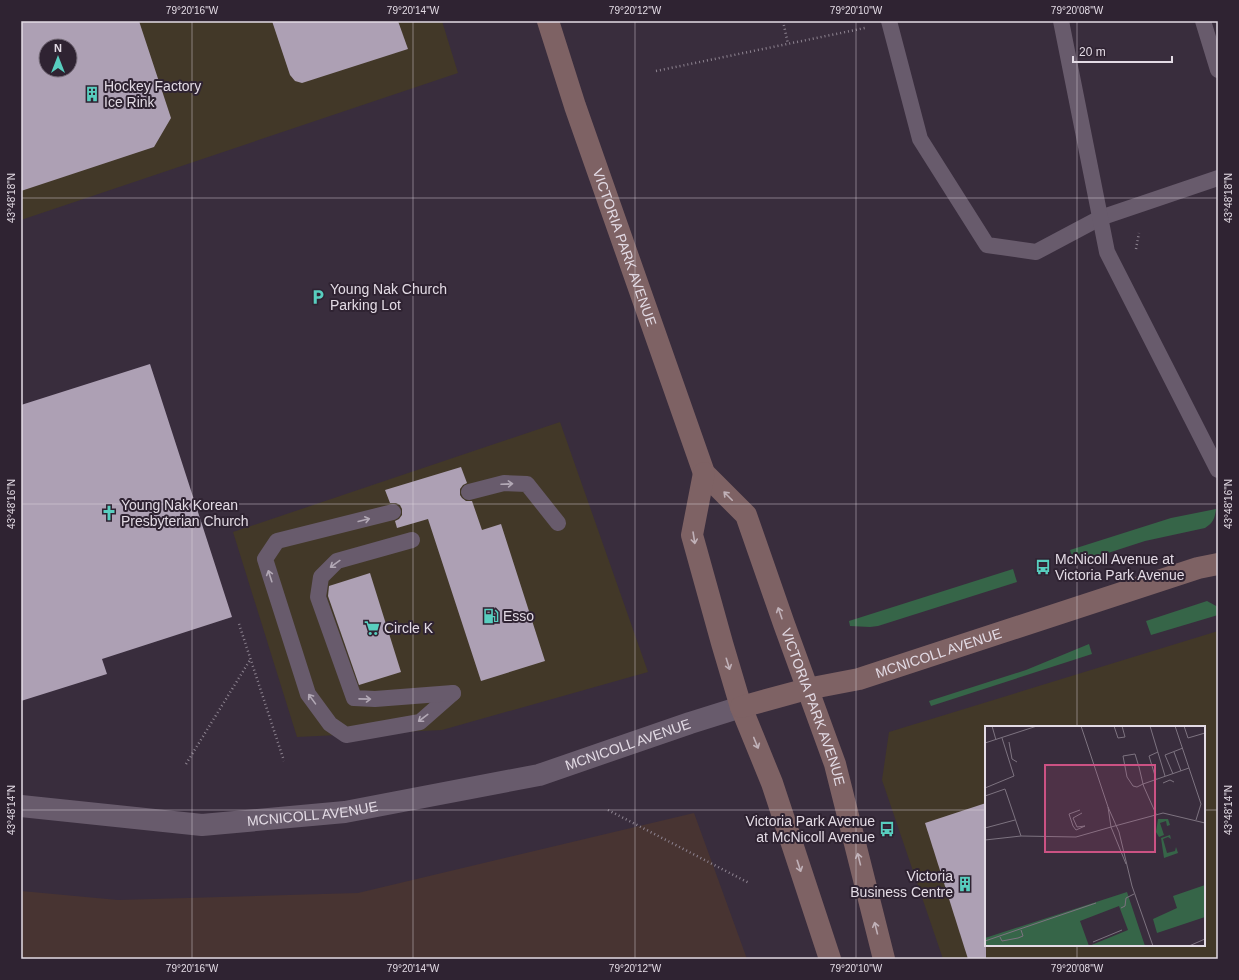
<svg xmlns="http://www.w3.org/2000/svg" width="1239" height="980" font-family="Helvetica,sans-serif">
<rect width="100%" height="100%" fill="#392d3d"/>
<g fill="#423828" fill-rule="evenodd">
<path d="M21,21H442L458,73L21,220ZM46,46H70V70H46Z"/>
<path d="M560,422L648,672L442,730L297,737L233,532Z"/>
<path d="M1218,631V959H943L882,780L889,732ZM986,727H1204V945H986Z"/>
</g>
<path fill="#483432" d="M694,813L747,959H21V891L118,900L358,893Z"/>
<g fill="#366548">
<path d="M1216,509C1215,518 1213,523 1205,528L1145,541L1074,564L1070,550L1171,518Z"/>
<path d="M1013,569L1017,582L878,626L870,627L850,626L849,621Z"/>
<path d="M1207,601L1218,607V615L1151,635L1146,621Z"/>
<path d="M1089,644L1092,654L931,706L929,701L1026,670Z"/>
</g>
<g fill="#ada0b4" fill-rule="evenodd">
<path d="M21,21H139L171,118L154,147L21,191ZM46,46H70V70H46Z"/>
<path d="M272,21H398L408,49L302,83L295,81L290,75Z"/>
<path d="M150,364L232,617L102,659L107,674L21,701V405Z"/>
<path d="M461,467L467,483L463,485L460,489V495L462,498L466,501H472L482,530L501,524L545,661L481,681L428,519L397,528L395,521L399,519L402,515V509L400,505L396,503H390L385,490Z"/>
<path d="M370,573L401,672L359,685L328,596L329,586Z"/>
<path d="M986,803V959H968L925,823Z"/>
</g>
<g fill="none" stroke-linecap="round" stroke-linejoin="round">
<g stroke="#8e8491" stroke-width="2.5" stroke-dasharray="1 3" stroke-linecap="butt">
<path d="M783,21L788,44"/>
<path d="M656,71L865,28"/>
<path d="M1136,249L1139,233"/>
<path d="M239,624L284,761"/>
<path d="M186,764L250,660"/>
<path d="M608,810L749,883"/>
</g>
<g stroke="#685b6c" stroke-width="16">
<path d="M889,21L920,139L987,245L1036,252L1100,218L1218,178"/>
<path d="M1061,21L1107,252L1218,470"/>
<path d="M1203,21L1218,70"/>
<path d="M469,492L504,483L527,484L558,523"/>
<path d="M393,512L277,541L265,559L308,694L330,724L346,735L420,722L453,693"/>
<path d="M412,540L337,561L321,577L318,597L354,698L375,699L453,693"/>
</g>
<path stroke="#685b6c" stroke-width="22" id="s1" d="M21,806L202,825L345,812L539,775L690,723L741,707"/>
<g stroke="#7e6264" stroke-width="22">
<path id="s2" d="M548,21L575,106L704,473L746,515L784,624L835,764L884,959"/>
<path d="M704,473L692,535L722,643L741,707L772,783L830,959"/>
<path id="s3" d="M741,707L807,689L859,679L1198,568L1218,564"/>
</g>
</g>
<defs><path id="oneway-shaft" d="M-6 0H5M1.5-3L5.5 0L1.5 3" fill="none" stroke-width="1.6" stroke-linecap="round" stroke-linejoin="round"/></defs>
<g stroke="#b2a8b5">
<use href="#oneway-shaft" transform="translate(507 484) rotate(-3)"/>
<use href="#oneway-shaft" transform="translate(364 520) rotate(-14)"/>
<use href="#oneway-shaft" transform="translate(335 564) rotate(144)"/>
<use href="#oneway-shaft" transform="translate(270 576) rotate(-108)"/>
<use href="#oneway-shaft" transform="translate(312 699) rotate(-126)"/>
<use href="#oneway-shaft" transform="translate(365 699) rotate(1)"/>
<use href="#oneway-shaft" transform="translate(423 718) rotate(143)"/>
</g>
<g stroke="#c0b1b8">
<use href="#oneway-shaft" transform="translate(728 496) rotate(-135)"/>
<use href="#oneway-shaft" transform="translate(694 538) rotate(81)"/>
<use href="#oneway-shaft" transform="translate(780 613) rotate(-109)"/>
<use href="#oneway-shaft" transform="translate(728 664) rotate(73)"/>
<use href="#oneway-shaft" transform="translate(756 743) rotate(68)"/>
<use href="#oneway-shaft" transform="translate(859 859) rotate(-104)"/>
<use href="#oneway-shaft" transform="translate(799 866) rotate(72)"/>
<use href="#oneway-shaft" transform="translate(876 928) rotate(-104)"/>
</g>
<path fill="none" stroke="#e3dbe5" stroke-width="1" stroke-opacity="0.45" d="M192,21V959M413,21V959M635,21V959M856,21V959M1077,21V727M21,198H1218M21,504H1218M21,810H986M1204,810H1218M1077,945V959"/>
<defs>
<symbol id="building-bare" viewBox="-9 -9 18 18"><path d="M-4-6H4V6H1V3H-1V6H-4ZM-2.5-4.3h1.7v1.8h-1.7ZM.8-4.3h1.7v1.8H.8ZM-2.5-1h1.7V.8h-1.7ZM.8-1h1.7V.8H.8Z" fill="#58cebf" stroke="#2f2332" stroke-width="2.5" paint-order="stroke"/></symbol>
<symbol id="parking-bare" viewBox="-9 -9 18 18"><path d="M-3.5-5.5H1a3.5 3.5 0 0 1 0 7H-1V5.5H-3.5ZM-1-3.4V-.6H.8a1.4 1.4 0 0 0 0-2.8Z" fill="#58cebf" stroke="#2f2332" stroke-width="2.5" paint-order="stroke"/></symbol>
<symbol id="church-bare" viewBox="-9 -9 18 18"><path d="M-1.2-6h2.4v3.5h3.3v2.4h-3.3V6h-2.4V-.1h-3.3v-2.4h3.3Z" fill="#58cebf" stroke="#2f2332" stroke-width="2.5" paint-order="stroke"/></symbol>
<symbol id="bus-bare" viewBox="-9 -9 18 18"><path d="M-5-6H5V4H4V6H2V4H-2V6H-4V4H-5ZM-3.5-4V0h7V-4ZM-3.5 1.2v1.5H-2V1.2ZM2 1.2v1.5H3.5V1.2Z" fill="#58cebf" stroke="#2f2332" stroke-width="2.5" paint-order="stroke"/></symbol>
<symbol id="fuel-bare" viewBox="-9 -9 18 18"><path d="M-5.5-6h7V0h2V4h1.3V-2.5L3-4.5l.8-.8L6-3V5H2.5V1h-1V6h-7ZM-4.2-4.7v3.2H.2V-4.7Z" fill="#58cebf" stroke="#2f2332" stroke-width="2.5" paint-order="stroke"/></symbol>
<symbol id="supermarket-bare" viewBox="-9 -9 18 18"><path d="M-6-5.5h2.5l.6 2H6L4.5 2H-2.5L-4.4-4H-6ZM-1.5 3.2a1.3 1.3 0 1 0 .1 0ZM3 3.2a1.3 1.3 0 1 0 .1 0Z" fill="#58cebf" stroke="#2f2332" stroke-width="2.5" paint-order="stroke"/></symbol>
</defs>
<g fill-rule="evenodd">
<use href="#building-bare" x="81" y="83" width="22" height="22"/>
<use href="#parking-bare" x="307" y="286" width="22" height="22"/>
<use href="#church-bare" x="98" y="502" width="22" height="22"/>
<use href="#bus-bare" x="1032" y="556" width="22" height="22"/>
<use href="#fuel-bare" x="480" y="605" width="22" height="22"/>
<use href="#supermarket-bare" x="361" y="617" width="22" height="22"/>
<use href="#bus-bare" x="876" y="818" width="22" height="22"/>
<use href="#building-bare" x="954" y="873" width="22" height="22"/>
</g>
<g text-anchor="middle" stroke-width="4" stroke-linejoin="round" paint-order="stroke">
<g font-size="14" fill="#e3dbe5" stroke="#2f2332" text-anchor="start">
<text x="104" y="91">Hockey Factory<tspan x="104" dy="16">Ice Rink</tspan></text>
<text x="330" y="294">Young Nak Church<tspan x="330" dy="16">Parking Lot</tspan></text>
<text x="121" y="510">Young Nak Korean<tspan x="121" dy="16">Presbyterian Church</tspan></text>
<text x="1055" y="564">McNicoll Avenue at<tspan x="1055" dy="16">Victoria Park Avenue</tspan></text>
<text x="503" y="621">Esso</text>
<text x="384" y="633">Circle K</text>
<text x="875" y="826" text-anchor="end">Victoria Park Avenue<tspan x="875" dy="16">at McNicoll Avenue</tspan></text>
<text x="953" y="881" text-anchor="end">Victoria<tspan x="953" dy="16">Business Centre</tspan></text>
</g>
<g font-size="14" fill="#e3dbe5" stroke="#2f2332">
<text dy="5" stroke="none"><textPath href="#s2" startOffset="239">VICTORIA PARK AVENUE</textPath></text>
<text dy="5" stroke="none"><textPath href="#s3" startOffset="205">MCNICOLL AVENUE</textPath></text>
<text dy="5" stroke="none"><textPath href="#s2" startOffset="741">VICTORIA PARK AVENUE</textPath></text>
<text dy="5" stroke="none"><textPath href="#s1" startOffset="617">MCNICOLL AVENUE</textPath></text>
<text dy="5" stroke="none"><textPath href="#s1" startOffset="293">MCNICOLL AVENUE</textPath></text>
</g>
</g>
<g transform="translate(985 726)">
<rect width="220" height="220" fill="#392d3d"/>
<path d="M173,93H183L185,99L182,100L181,95L175,97L179,109L174,111L171,106ZM185,109L186,113L183,111L178,113L182,127L190,125L191,121L193,127L179,132L176,112ZM220,159V191L172,207L168,193L192,182L188,170ZM142,166L160,220H104L143,204L134,180L95,195L104,220H0V212Z" fill="#366548"/>
<path fill="none" stroke="#7d7380" stroke-width="1" d="M7,0L11,14M96,0L123,81L134,106L147,160L168,220M129,0L133,12L140,11L137,0M165,0L180,50M190,0L216,78L211,94M199,0L203,12L220,7M24,16L27,33L32,36M0,17L52,0M189,26L196,45M188,48L180,29L198,22M171,53L164,30L173,26M178,57L185,54L189,56M0,62L29,50L17,12M0,70L20,63L36,110M123,81L126,101L141,138M95,84L84,88L88,100L91,104L100,100M97,87L88,92L92,101L100,100M171,88L159,61L158,58L154,41L150,28L138,30L142,51L148,60L152,61L158,58L204,42M126,101L178,87L220,97M0,102L30,94M0,114L36,110L91,111L126,101M136,182L140,180L141,172L149,168M15,211L17,215L33,212L38,210L36,204M0,215L111,177M108,216L137,204M204,220L220,213"/>
<path fill="#cc5284" fill-opacity="0.15" stroke="#cc5284" stroke-width="2" d="M60,39H170V126H60Z"/>
<rect width="220" height="220" fill="none" stroke="#e3dbe5" stroke-width="2"/>
</g>
<rect width="1239" height="980" fill="none" stroke="#2f2332" stroke-width="44"/>
<g transform="translate(58 58)"><circle r="19" fill="#2f2332" stroke="#776d7a"/>
<path d="M0-3L7 15L0 10L-7 15Z" fill="#58cebf"/>
<text y="-6" font-size="11" font-weight="bold" text-anchor="middle" fill="#e3dbe5">N</text>
</g>
<path d="M1073 56v6h99v-6" fill="none" stroke="#e3dbe5" stroke-width="2"/>
<text x="1079" y="56" font-size="12" fill="#e3dbe5" stroke="#2f2332" stroke-width="3" paint-order="stroke">20 m</text>
<rect x="22" y="22" width="1195" height="936" fill="none" stroke="#e3dbe5" stroke-width="1.5"/>
<g font-size="10" text-anchor="middle" fill="#e3dbe5">
<text x="192" y="14">79°20'16"W</text>
<text x="413" y="14">79°20'14"W</text>
<text x="635" y="14">79°20'12"W</text>
<text x="856" y="14">79°20'10"W</text>
<text x="1077" y="14">79°20'08"W</text>
<text transform="translate(11 198) rotate(-90)" y="4">43°48'18"N</text>
<text transform="translate(1228 198) rotate(-90)" y="4">43°48'18"N</text>
<text transform="translate(11 504) rotate(-90)" y="4">43°48'16"N</text>
<text transform="translate(1228 504) rotate(-90)" y="4">43°48'16"N</text>
<text transform="translate(11 810) rotate(-90)" y="4">43°48'14"N</text>
<text transform="translate(1228 810) rotate(-90)" y="4">43°48'14"N</text>
<text x="192" y="972">79°20'16"W</text>
<text x="413" y="972">79°20'14"W</text>
<text x="635" y="972">79°20'12"W</text>
<text x="856" y="972">79°20'10"W</text>
<text x="1077" y="972">79°20'08"W</text>
</g>
</svg>
